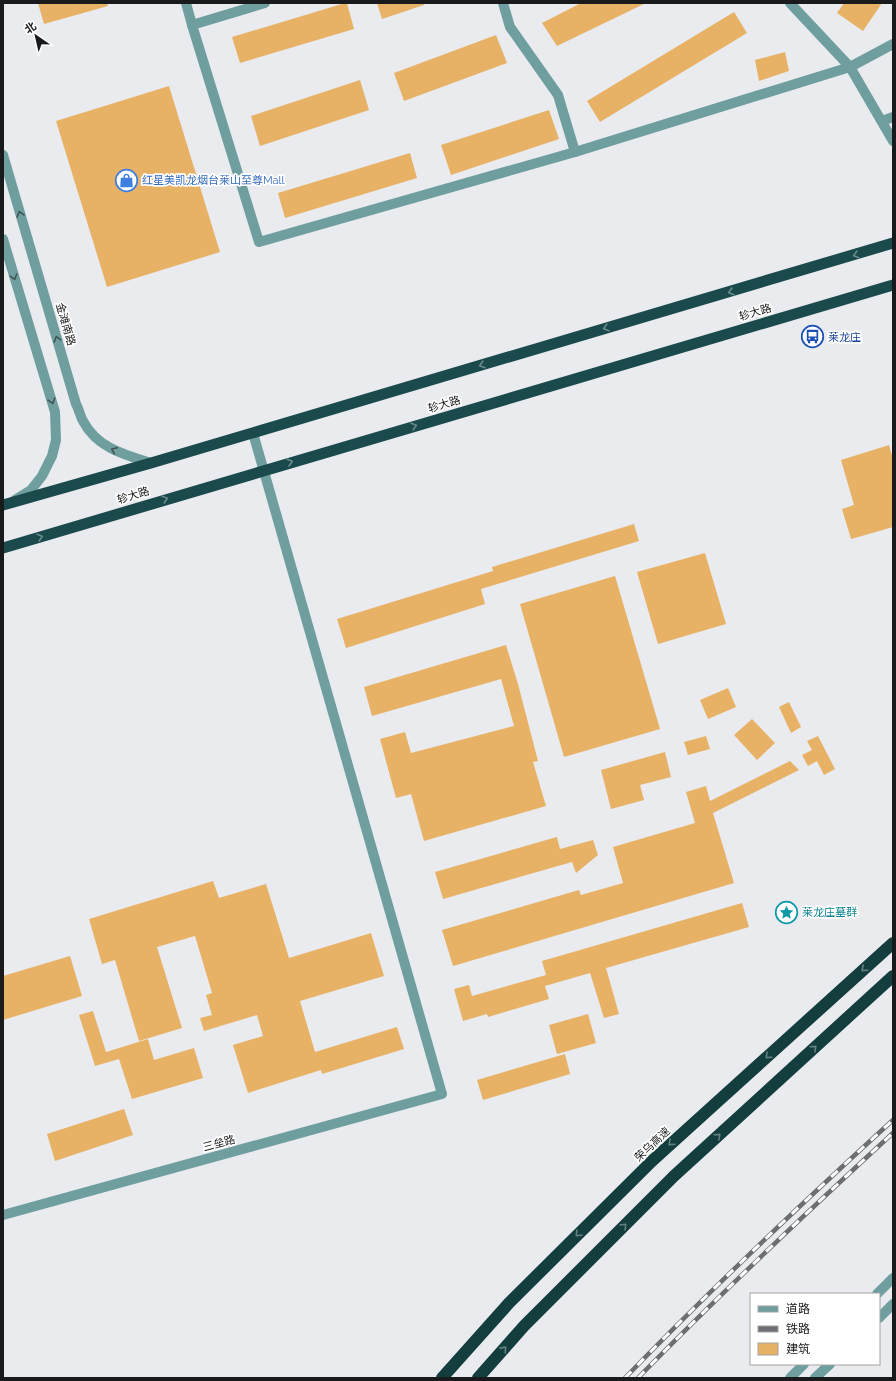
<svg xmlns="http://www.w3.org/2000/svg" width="896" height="1381" font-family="Raleway,'Noto Sans SC',sans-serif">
<rect width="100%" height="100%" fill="#e9ebef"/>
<g fill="#e8b266">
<path d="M38,3H107L108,6L44,24Z"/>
<path d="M345,3H347L354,29L240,63L232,37Z"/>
<path d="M377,3H424V5L382,19Z"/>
<path d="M581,3H646L557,46L542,23Z"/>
<path d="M844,3H882L863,31L837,13Z"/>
<path d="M734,12L747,33L600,122L587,101Z"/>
<path d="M496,35L507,63L404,101L394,73Z"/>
<path d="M785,52L789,71L759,81L755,60Z"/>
<path d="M360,80L369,110L260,146L251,116Z"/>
<path d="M169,86L220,252L107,287L56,121Z"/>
<path d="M549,110L559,139L451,175L441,145Z"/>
<path d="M410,153L417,178L285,218L278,193Z"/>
<path d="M889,445L893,459V527L851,539L842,509L854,505L841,460Z"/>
<path d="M634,524L639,541L481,589L485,604L346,648L337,619L493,571L492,567Z"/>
<path d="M705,553L726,624L658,644L637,572Z"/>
<path d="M615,576L660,729L564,757L520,604Z"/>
<path d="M506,645L518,684L538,761L533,762L546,806L424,841L411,794L396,798L380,739L405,732L411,753L514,726L501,679L372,716L364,687Z"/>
<path d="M728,688L736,707L708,719L700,700Z"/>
<path d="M789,702L801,727L791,733L779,707Z"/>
<path d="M752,719L775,743L757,760L734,735Z"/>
<path d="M706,736L710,749L688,755L684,742Z"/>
<path d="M818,736L835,769L824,775L817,761L808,766L802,755L812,750L807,741Z"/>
<path d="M665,752L671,777L640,785L644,800L611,809L601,770Z"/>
<path d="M790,761L799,770L713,813L734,883L453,966L442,930L579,890L581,895L623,883L613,847L695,823L686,792L706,786L710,801Z"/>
<path d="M557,837L560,849L593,840L598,855L576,873L572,862L443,899L435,872Z"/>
<path d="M213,881L219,898L266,884L289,958L371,933L384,976L300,1001L315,1052L397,1027L404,1049L322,1074L321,1070L248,1093L233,1045L263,1036L257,1015L204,1031L200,1018L212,1015L206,995L212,993L195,936L157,947L182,1028L139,1041L115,960L102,964L89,919Z"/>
<path d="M742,903L749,927L606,968L619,1014L604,1018L590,973L545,986L549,999L488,1017L487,1014L463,1021L454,989L469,985L472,996L546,975L542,961Z"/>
<path d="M70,956L82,996L3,1020V976Z"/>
<path d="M93,1011L106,1052L148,1039L154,1060L194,1048L203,1078L132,1099L119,1059L95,1066L79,1015Z"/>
<path d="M588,1014L596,1043L557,1054L549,1025Z"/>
<path d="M565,1054L570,1074L483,1100L477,1080Z"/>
<path d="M124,1109L133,1135L55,1161L47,1134Z"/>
</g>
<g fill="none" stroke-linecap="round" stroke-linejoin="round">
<g stroke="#6f9e9f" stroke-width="10">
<path d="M186,3L192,25"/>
<path d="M265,3L192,25L259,242L575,152L850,67L893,44"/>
<path d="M503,3L510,27L558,95L575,152"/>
<path d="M790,3L850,67L893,141"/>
<path d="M882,121L893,117"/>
</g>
<g stroke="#6f9e9f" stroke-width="10">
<path d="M3,155L76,404C79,409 80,416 83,421C97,448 125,455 151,463"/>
<path d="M3,239L55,412L56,440L52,456L42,476L31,490L15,500"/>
<path d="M3,1215L442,1094L253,433"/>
<path d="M877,1294L893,1278"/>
<path d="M879,1318L893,1304"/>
<path d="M790,1378L804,1364"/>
<path d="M815,1378L830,1364"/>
</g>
<g stroke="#1a4a4c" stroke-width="11">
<path d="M3,505L151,463L893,243"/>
<path d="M3,548L893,285"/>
</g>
<g stroke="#143d3e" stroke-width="12">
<path d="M442,1378L509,1303L652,1161L893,943"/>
<path d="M478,1378L524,1326L674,1176L893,976"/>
</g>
<defs>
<g id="rail">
<path d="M625,1378C711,1289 801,1204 893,1120"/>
<path d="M638,1378C720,1294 806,1213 893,1133"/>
</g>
</defs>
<use href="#rail" stroke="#6d6e71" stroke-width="4.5"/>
<use href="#rail" stroke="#fff" stroke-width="3" stroke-dasharray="9" stroke-linecap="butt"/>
</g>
<defs><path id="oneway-chevron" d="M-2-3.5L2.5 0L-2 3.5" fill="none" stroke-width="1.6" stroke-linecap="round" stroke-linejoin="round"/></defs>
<g stroke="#405556">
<use href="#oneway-chevron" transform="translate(20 214) rotate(-106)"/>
<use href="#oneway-chevron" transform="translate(14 277) rotate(73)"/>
<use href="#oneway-chevron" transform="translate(57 339) rotate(-106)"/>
<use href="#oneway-chevron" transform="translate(52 401) rotate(73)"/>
<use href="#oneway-chevron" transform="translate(114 450) rotate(-155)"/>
</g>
<g stroke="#6a898b">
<use href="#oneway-chevron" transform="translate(856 255) rotate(163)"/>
<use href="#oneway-chevron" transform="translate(731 292) rotate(163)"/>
<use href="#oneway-chevron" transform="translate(606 328) rotate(163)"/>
<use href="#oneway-chevron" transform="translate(482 365) rotate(163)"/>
<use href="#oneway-chevron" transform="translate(414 426) rotate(-16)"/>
<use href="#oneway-chevron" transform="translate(290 462) rotate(-16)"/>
<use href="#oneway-chevron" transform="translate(165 499) rotate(-17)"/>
<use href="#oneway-chevron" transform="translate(40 537) rotate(-17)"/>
</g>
<g stroke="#668182">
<use href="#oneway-chevron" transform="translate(864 969) rotate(138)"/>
<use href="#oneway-chevron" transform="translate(814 1048) rotate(-42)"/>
<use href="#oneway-chevron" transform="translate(768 1056) rotate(138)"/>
<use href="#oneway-chevron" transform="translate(718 1136) rotate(-42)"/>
<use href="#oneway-chevron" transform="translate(671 1143) rotate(138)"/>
<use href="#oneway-chevron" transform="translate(624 1226) rotate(-45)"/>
<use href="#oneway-chevron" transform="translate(578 1234) rotate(135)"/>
<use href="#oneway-chevron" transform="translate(504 1349) rotate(-48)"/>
</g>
<defs>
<symbol id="shop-ring" viewBox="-11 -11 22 22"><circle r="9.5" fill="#fff" stroke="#3f7fe0" stroke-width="1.5"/><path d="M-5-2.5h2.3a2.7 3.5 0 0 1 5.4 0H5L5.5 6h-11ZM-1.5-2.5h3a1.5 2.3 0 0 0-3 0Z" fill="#3f7fe0"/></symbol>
<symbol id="bus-ring" viewBox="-11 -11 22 22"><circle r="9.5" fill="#fff" stroke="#1a4fb4" stroke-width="1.5"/><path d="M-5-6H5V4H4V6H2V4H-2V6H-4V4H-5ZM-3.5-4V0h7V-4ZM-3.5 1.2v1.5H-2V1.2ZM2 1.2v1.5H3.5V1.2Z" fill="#1a4fb4"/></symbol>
<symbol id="sight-ring" viewBox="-11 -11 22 22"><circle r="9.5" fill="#fff" stroke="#0f9aa8" stroke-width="1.5"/><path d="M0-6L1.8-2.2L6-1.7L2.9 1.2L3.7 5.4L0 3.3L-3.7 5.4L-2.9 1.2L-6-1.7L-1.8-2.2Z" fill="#0f9aa8"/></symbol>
</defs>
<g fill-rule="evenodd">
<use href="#shop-ring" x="114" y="168" width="25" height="25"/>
<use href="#bus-ring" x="800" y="324" width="25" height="25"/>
<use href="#sight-ring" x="774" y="900" width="25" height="25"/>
</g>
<g text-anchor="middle" stroke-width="3.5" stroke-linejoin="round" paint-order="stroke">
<g font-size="11" fill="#366cbe" stroke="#fff" text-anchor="start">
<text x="142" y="184">红星美凯龙烟台莱山至尊Mall</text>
</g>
<g font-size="11" fill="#191a1b" stroke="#fff">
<text transform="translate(755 312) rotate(-16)" y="4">轸大路</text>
<text transform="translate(66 324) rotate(74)" y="4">金滩南路</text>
<text transform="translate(444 404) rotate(-16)" y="4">轸大路</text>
<text transform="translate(133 495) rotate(-17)" y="4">轸大路</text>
<text transform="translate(219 1143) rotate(-15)" y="4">三垒路</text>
<text transform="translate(652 1144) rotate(-43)" y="4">荣乌高速</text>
</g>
<g font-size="11" fill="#164399" stroke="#fff" text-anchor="start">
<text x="828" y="341">莱龙庄</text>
</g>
<g font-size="11" fill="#0d838f" stroke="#fff" text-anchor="start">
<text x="802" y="916">莱龙庄墓群</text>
</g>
</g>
<rect width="896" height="1381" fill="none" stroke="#191a1b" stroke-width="8"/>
<rect x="750" y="1293" width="130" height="72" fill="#ffffff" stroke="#a3a3a4"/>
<rect x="758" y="1306" width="20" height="6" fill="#6f9e9f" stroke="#a3a3a4"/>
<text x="786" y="1313" font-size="12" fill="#191a1b">道路</text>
<rect x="758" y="1326" width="20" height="6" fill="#6d6e71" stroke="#a3a3a4"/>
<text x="786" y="1333" font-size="12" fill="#191a1b">铁路</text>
<rect x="758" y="1343" width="20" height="12" fill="#e8b266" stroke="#a3a3a4"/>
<text x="786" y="1353" font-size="12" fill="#191a1b">建筑</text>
<g transform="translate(36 36) rotate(326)" stroke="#ffffff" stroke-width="3" paint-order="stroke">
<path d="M0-3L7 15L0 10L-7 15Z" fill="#191a1b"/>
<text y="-6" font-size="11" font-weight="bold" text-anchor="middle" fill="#191a1b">北</text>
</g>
</svg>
